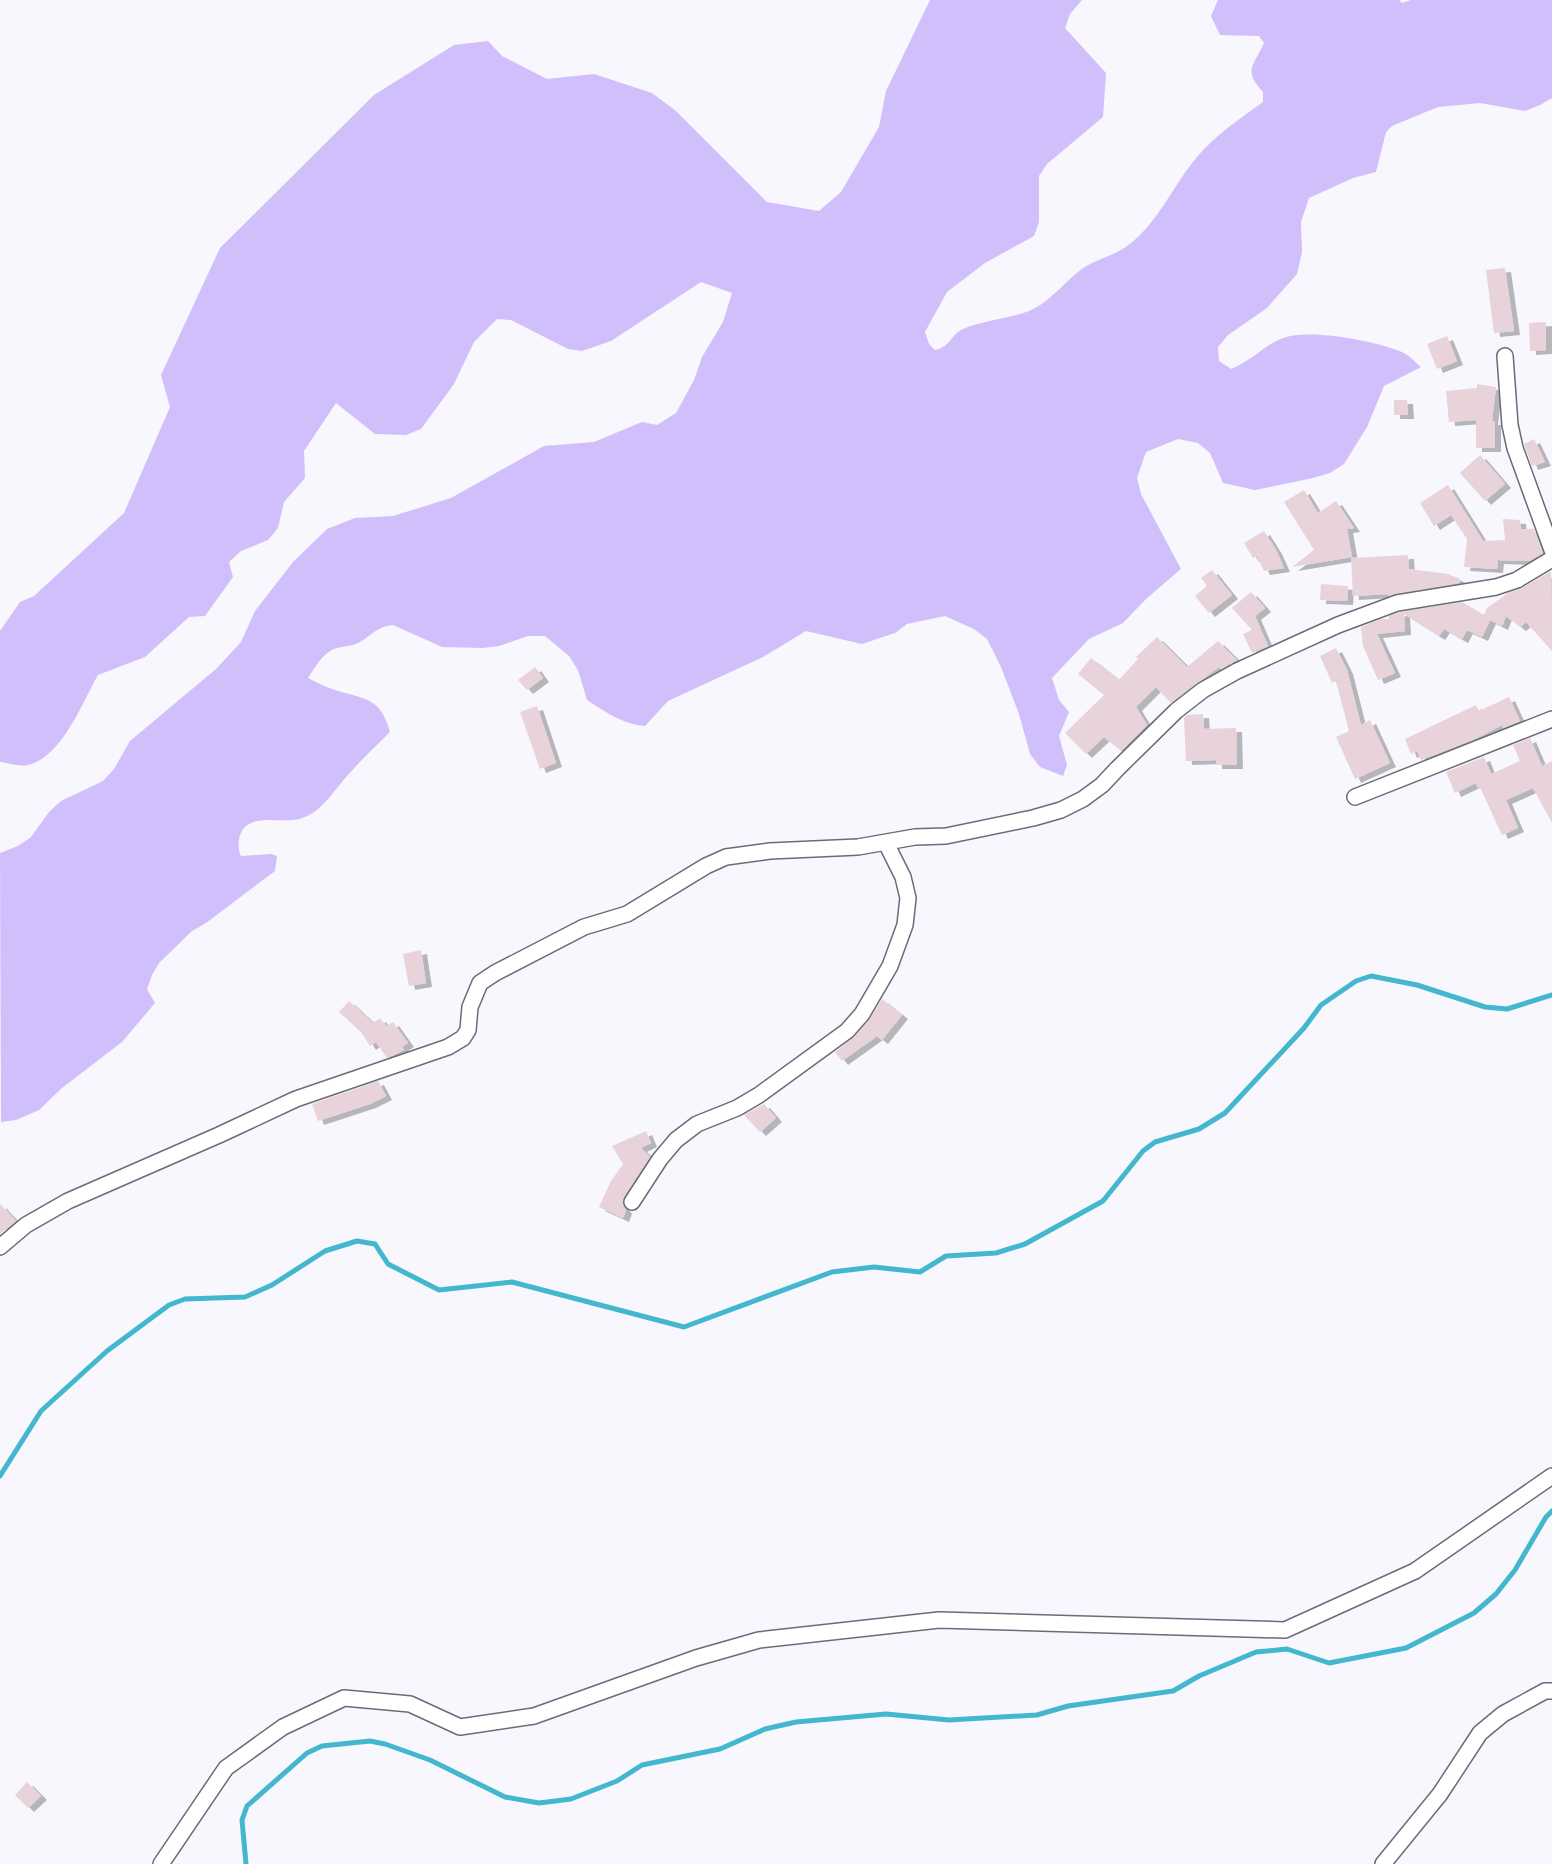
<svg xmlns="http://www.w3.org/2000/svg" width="1552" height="1864" font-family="'Space Grotesk',sans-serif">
<defs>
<filter id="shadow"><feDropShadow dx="6" dy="4" stdDeviation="0" flood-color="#0004"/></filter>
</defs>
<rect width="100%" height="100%" fill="#f8f7fe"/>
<path fill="#d0bffa" d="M930,0H1082L1070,14L1065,28L1106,73L1103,117L1047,164L1039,176V222L1034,236L985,263L947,292L925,332L929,344L935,350C952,346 951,334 963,329C985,320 1008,319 1029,311C1052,302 1070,274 1090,264C1104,257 1118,254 1131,243C1159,221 1174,184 1197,157C1215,135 1241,118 1263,102V92C1243,70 1253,67 1264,43L1259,36L1220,35L1211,16L1218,0H1399L1402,3L1411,0H1552V98L1540,105L1525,111L1480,103L1438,107L1392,126L1386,132L1376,172L1353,178L1309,198L1301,222L1302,252L1297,274L1267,308L1228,335L1218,347L1219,361L1231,369C1252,361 1264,345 1283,338C1310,328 1376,341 1402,352C1409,355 1415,362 1421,367L1384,386L1367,427L1344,464L1330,473L1313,478L1255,490L1223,483L1210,453L1198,443L1178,439L1146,452L1137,478L1141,494L1181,569L1146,599L1123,623L1089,639L1052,678L1059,700L1069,712L1059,736L1067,765L1063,776L1040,767L1030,754L1019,714L1001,667L987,639L974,629L945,616L907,624L895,633L862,644L806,631L763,657L668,701L645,726C622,724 606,712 587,700L578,670L569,656L545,636H528L499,646L483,648L442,647L393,625C378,626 372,635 360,642C354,646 345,646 337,648C323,652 316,666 308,678C317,683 328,688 338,691C367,699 381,699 390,732C376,746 361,760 348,775C335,789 323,810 305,817C285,826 258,812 243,829C238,836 237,849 241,856L271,854L277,856L275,871L206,923L192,931L159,963L152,975L147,989L155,1003L122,1042L62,1088L39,1110L16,1120L1,1122L0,853L18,846L31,837L49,812L61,801L103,781L114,769L130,741L216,669L241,642L255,611L293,562L327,529L355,518L393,516L451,498L544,446L594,442L642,422L657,425L676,413L694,380L702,357L723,322L732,293L701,282L611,341L582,351L568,349L511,320L497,319L474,342L454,384L421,429L406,435L375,434L336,403L304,451L305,478L284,502L278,528L268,540L241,551L229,562L233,577L205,616L189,617L145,657L98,675C82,703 62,757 28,765C20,767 8,763 0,762V631L20,602L34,596L124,513L170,407L161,375L220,248L374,95L454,45L488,41L502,56L547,79L594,74L652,93L676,111L767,202L819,211L841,192L879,127L886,91Z"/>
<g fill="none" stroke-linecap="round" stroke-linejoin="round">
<g stroke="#43b7ce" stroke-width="5">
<path d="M0,1476L41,1411L107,1351L169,1305L185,1299L245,1297L272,1285L325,1251L357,1241L375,1244L388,1264L439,1290L512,1282L684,1327L832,1272L874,1267L920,1272L946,1256L996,1253L1025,1244L1103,1201L1143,1151L1155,1142L1199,1129L1225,1113L1304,1028L1321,1005L1356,981L1371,976L1417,985L1485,1007L1507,1009L1552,995"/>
<path d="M246,1864L242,1820L247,1806L307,1753L322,1746L370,1741L385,1744L430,1760L505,1797L539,1803L571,1799L617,1781L642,1765L720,1749L765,1729L796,1722L886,1714L949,1720L1037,1715L1068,1706L1173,1691L1199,1676L1256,1652L1287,1649L1329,1663L1406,1648L1474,1613L1496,1594L1515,1570L1546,1517L1552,1511"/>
</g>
</g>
<g fill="#e7d3d9" filter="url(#shadow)">
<path d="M1505,268L1514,331L1494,333L1486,270Z"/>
<path d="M1546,322V350L1530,351L1529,323Z"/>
<path d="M1447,336L1457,361L1437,369L1427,344Z"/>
<path d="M1477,384L1496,387L1492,421H1495V448H1476V420L1449,422L1446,391L1477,388Z"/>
<path d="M1394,400H1407L1408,415H1394Z"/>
<path d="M1534,439L1545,462L1532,466L1524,444Z"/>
<path d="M1480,455L1505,484L1485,501L1460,473Z"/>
<path d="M1448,485L1483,541L1505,540L1503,519L1520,520L1521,529H1534L1543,553L1529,561L1498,560L1497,569L1464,567L1467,539L1451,515L1434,526L1420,503Z"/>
<path d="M1304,490L1318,513L1336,501L1354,528L1347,529L1352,557L1292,567L1314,550L1284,502Z"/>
<path d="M1264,531L1276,550L1284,568L1264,571L1257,556L1253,558L1244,543Z"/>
<path d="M1408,555L1409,569L1448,574L1460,579L1459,583L1388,596V594L1353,596L1351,558Z"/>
<path d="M1212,570L1232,595L1209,613L1195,596L1207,586L1201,578Z"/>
<path d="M1551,571L1552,651L1526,622L1520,627L1506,616L1502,626L1490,620L1482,637L1467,630L1462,639L1444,629L1439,636L1404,614L1405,631L1377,634L1395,673L1378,680L1363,646L1361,627L1381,619H1389V616L1400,612L1462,602L1484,615L1487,608L1508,593L1522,588Z"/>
<path d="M1321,584L1348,586L1347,601L1320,600Z"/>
<path d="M1251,592L1265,608L1255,616L1268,646L1252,653L1243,634L1252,630L1232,608Z"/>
<path d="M1157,637L1187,667L1218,641L1237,660L1221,669L1219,667L1171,703L1156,687L1136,707L1147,725L1121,751L1104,737L1086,754L1065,733L1104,695L1078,674L1091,658L1119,680L1138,659L1136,657Z"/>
<path d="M1336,648L1347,670L1361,725L1370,720L1390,763L1355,779L1336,737L1349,731L1336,681L1332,683L1320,656Z"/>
<path d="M535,667L543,678L527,690L518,680Z"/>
<path d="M1509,697L1520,721L1503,728L1502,725L1475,739L1421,760L1417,751L1411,754L1405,739L1476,705L1479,711Z"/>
<path d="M537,706L556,763L540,769L520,712Z"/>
<path d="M1203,714L1204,729L1236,728L1237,765H1216V760L1186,761L1184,718L1187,715Z"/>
<path d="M1530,738L1542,766L1552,761V823L1533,788L1506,800L1518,828L1502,835L1480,787L1478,788L1476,783L1455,793L1446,772L1484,757L1491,774L1520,761L1513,745Z"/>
<path d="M421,950L426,983L409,986L403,954Z"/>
<path d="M882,999L902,1015L882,1040L877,1036L842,1061L835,1052L854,1037L869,1020Z"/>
<path d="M349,1001L373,1023L380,1018L386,1026L393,1022L408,1043L402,1047L404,1050L387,1058L376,1042L370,1046L361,1032L339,1012Z"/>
<path d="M378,1081L386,1096L370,1104L318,1121L312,1104Z"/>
<path d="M764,1104L776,1118L760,1132L744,1115Z"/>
<path d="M646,1131L651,1143L641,1148L650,1157L624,1197L623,1206L626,1210L623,1218L599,1207L611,1181L623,1164L612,1146Z"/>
<path d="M0,1204L16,1221L0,1234Z"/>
<path d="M27,1782L41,1796L28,1808L15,1795Z"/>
</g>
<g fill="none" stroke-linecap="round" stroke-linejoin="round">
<defs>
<g id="minor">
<path d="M1505,356L1510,425L1515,448L1552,550"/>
<path d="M1355,797L1552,719"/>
<path d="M632,1202L660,1159L676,1140L697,1124L737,1108L759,1095L847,1031L862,1014L890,966L905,925L908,898L903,877L886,843"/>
<path d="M0,1247L26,1225L68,1201L219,1135L296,1099L448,1047L463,1038L468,1030L470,1007L480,983L495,973L584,927L627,914L706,866L726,857L770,851L858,847L915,837L946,836L1033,818L1061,810L1083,799L1102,785L1117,769L1176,711L1203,690L1237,671L1338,625L1397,603L1496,587L1517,580L1552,559"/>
<path d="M161,1864L226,1768L283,1727L344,1698L410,1704L460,1727L534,1716L696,1658L759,1640L939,1620L1285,1630L1415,1571L1552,1476"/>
<path d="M1383,1864L1440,1794L1480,1733L1503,1714L1545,1691H1552"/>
</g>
</defs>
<use href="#minor" stroke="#6d6a79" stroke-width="18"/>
<use href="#minor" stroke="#fff" stroke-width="15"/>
</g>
</svg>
